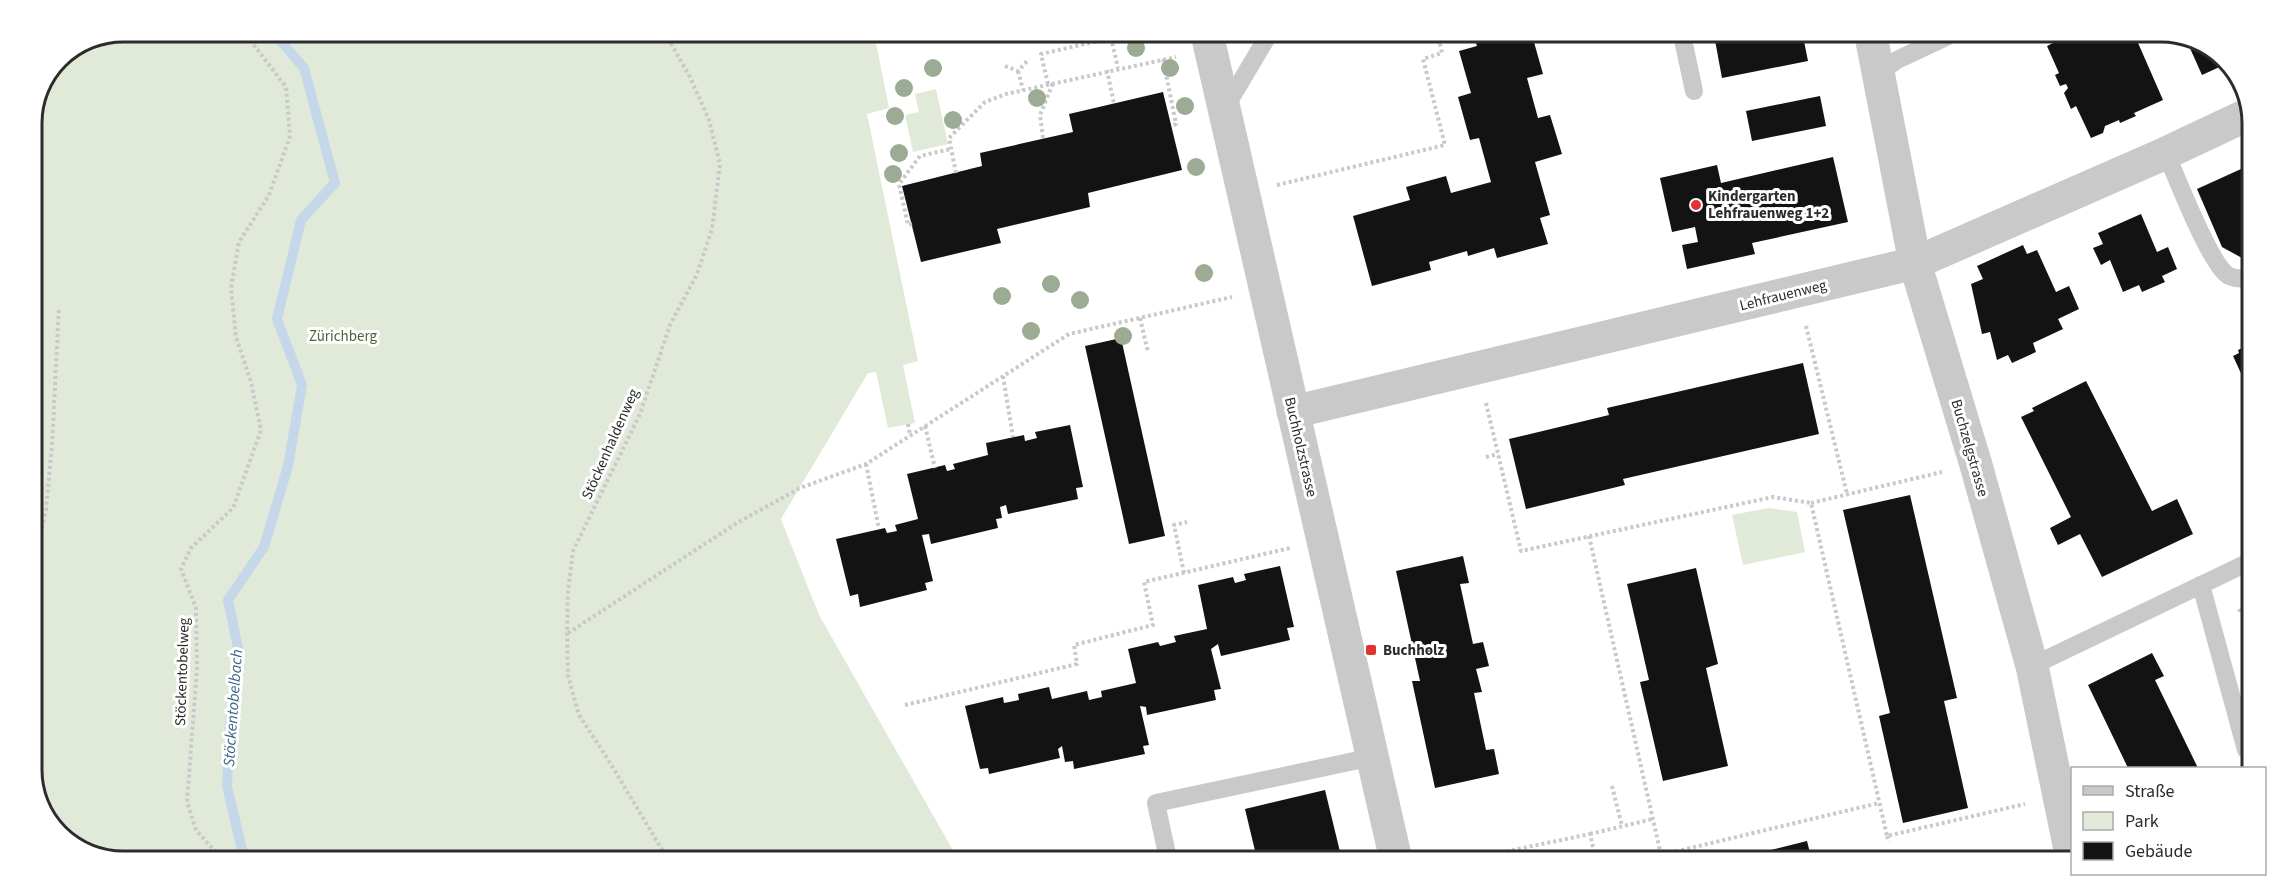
<svg xmlns="http://www.w3.org/2000/svg" width="2284" height="893" font-family="'Source Sans 3',sans-serif">
<rect width="100%" height="100%" fill="#fff"/>
<g fill="#e1ead9">
<path d="M123,32L874,33L889,108L867,114L918,361L903,365L915,423L888,428L876,372L868,373L781,519L819,615L958,859L93,857L50,825L32,776V117L59,58Z"/>
<path d="M936,89L948,144L913,152L905,115L919,112L915,94Z"/>
<path d="M1768,508L1797,512L1805,552L1743,565L1732,515Z"/>
</g>
<g fill="none" stroke-linecap="round" stroke-linejoin="round">
<path stroke="#c5d8ea" stroke-width="10" d="M248,857L242,850L227,786L230,723L239,653L228,600L264,547L288,466L302,385L277,319L301,220L335,183L304,68L273,32"/>
</g>
<g fill="#131313">
<path d="M1473,35H1532L1543,74L1527,78L1538,118L1550,115L1562,154L1535,162L1550,215L1540,218L1548,244L1497,258L1494,248L1468,256L1467,251L1429,262L1431,270L1372,286L1353,216L1410,200L1406,187L1446,176L1451,193L1491,182L1479,138L1470,140L1458,97L1471,93L1459,51L1477,46Z"/>
<path d="M1714,35L1803,36L1808,61L1722,78Z"/>
<path d="M2081,36H2135L2163,100L2134,113L2136,116L2120,123L2119,120L2105,126L2103,133L2091,138L2076,106L2071,109L2064,93L2068,88L2066,84L2060,86L2055,75L2059,73L2047,46L2061,39L2067,43Z"/>
<path d="M2198,41L2223,59L2224,65L2202,75L2189,46Z"/>
<path d="M1163,92L1182,170L1088,193L1090,207L997,229L1001,243L921,262L902,186L982,166L980,153L1073,132L1069,114Z"/>
<path d="M1820,96L1826,126L1752,141L1746,111Z"/>
<path d="M1833,157L1848,222L1752,243L1755,254L1687,269L1682,245L1698,242L1695,227L1672,232L1660,178L1717,165L1721,183Z"/>
<path d="M2252,164L2251,263L2222,247L2197,189Z"/>
<path d="M2141,214L2157,252L2168,247L2177,269L2162,276L2165,282L2142,292L2139,285L2123,292L2110,260L2101,265L2093,248L2103,244L2098,233Z"/>
<path d="M2023,245L2027,254L2037,250L2056,292L2069,286L2079,309L2058,319L2063,329L2033,343L2036,352L2012,363L2008,355L1997,360L1990,332L1982,334L1971,284L1983,279L1977,266Z"/>
<path d="M1121,338L1165,536L1129,544L1085,346Z"/>
<path d="M2251,344L2250,393L2233,356L2239,353L2238,350Z"/>
<path d="M1803,363L1819,434L1623,479L1625,485L1526,509L1509,439L1609,415L1607,408Z"/>
<path d="M2086,381L2152,511L2177,499L2193,534L2102,577L2080,534L2058,545L2050,528L2071,517L2021,417L2034,411L2032,408Z"/>
<path d="M1070,425L1083,487L1076,488L1078,499L1008,514L1006,505L1000,507L1002,518L996,519L998,528L931,544L929,534L922,535L933,581L925,583L927,590L860,607L858,594L850,596L836,539L885,528L887,533L897,531L895,525L918,519L907,474L945,465L947,471L955,469L953,464L988,455L986,443L1024,435L1025,441L1037,438L1035,432Z"/>
<path d="M1910,495L1957,698L1944,701L1968,808L1903,823L1879,716L1890,713L1843,510Z"/>
<path d="M1463,556L1469,583L1460,584L1473,644L1483,642L1489,666L1476,669L1482,692L1474,693L1486,750L1494,749L1499,774L1435,788L1412,681H1420L1396,571Z"/>
<path d="M1280,566L1294,627L1287,628L1290,640L1221,656L1218,644L1211,649L1221,689L1214,690L1216,700L1147,715L1146,707L1140,706L1149,745L1143,746L1145,754L1074,769L1073,761L1065,762L1062,746L1058,749L1060,758L989,774L988,768L980,769L965,706L1003,697L1004,703L1019,700L1018,694L1049,687L1052,699L1087,691L1089,700L1102,697L1101,691L1136,683L1128,649L1158,642L1160,646L1176,642L1174,636L1207,629L1198,585L1233,577L1235,583L1246,580L1244,574Z"/>
<path d="M1696,568L1718,664L1706,668L1728,766L1663,781L1640,682L1649,680L1627,584Z"/>
<path d="M2152,653L2164,676L2155,680L2198,768H2128L2088,685Z"/>
<path d="M1325,790L1342,860L1257,859L1245,809Z"/>
<path d="M1807,841L1812,861L1730,860Z"/>
</g>
<g fill="none" stroke-linecap="round" stroke-linejoin="round">
<g stroke="#c9c9c9" stroke-width="4" stroke-dasharray="3 3" stroke-linecap="butt">
<path d="M665,33L690,77L709,120L720,164L712,229L697,274L670,325L640,414L573,551L568,592L567,633L568,676L579,715L609,761L667,858"/>
<path d="M1163,59L1176,124L1171,126"/>
<path d="M1005,66L1018,71L1029,59"/>
<path d="M1107,70L1114,104"/>
<path d="M1018,71L1023,90"/>
<path d="M1048,84L1041,54L1111,38L1118,68"/>
<path d="M1043,138L1040,115L1053,83"/>
<path d="M956,173L949,138L985,102L1006,94L1176,57"/>
<path d="M1277,185L1445,145L1423,59L1442,53L1438,35"/>
<path d="M912,224L908,225L899,184L920,156L951,149"/>
<path d="M1140,318L1148,352"/>
<path d="M1806,326L1847,494"/>
<path d="M1003,376L1013,437"/>
<path d="M1486,403L1521,551L1773,497L1811,503L1887,836L2025,804"/>
<path d="M908,424L910,436"/>
<path d="M925,426L935,468"/>
<path d="M1486,457L1498,454"/>
<path d="M866,464L879,529"/>
<path d="M1811,503L1942,472"/>
<path d="M1589,536L1661,855L1879,803"/>
<path d="M32,569L46,510L52,445L59,307"/>
<path d="M1184,573L1174,525L1187,522"/>
<path d="M2239,609L2249,627"/>
<path d="M568,633L737,523L800,488L866,464L1069,334L1232,297"/>
<path d="M905,705L1077,664L1074,645L1153,625L1144,582L1290,548"/>
<path d="M1612,786L1622,826"/>
<path d="M1590,834L1653,819"/>
<path d="M1887,836L1889,842"/>
<path d="M220,857L196,830L187,802L197,668L196,608L181,569L191,548L233,508L261,430L251,382L236,337L231,288L239,242L269,195L290,136L286,87L244,32"/>
<path d="M1465,860L1590,834L1596,860"/>
</g>
<g stroke="#c9c9c9" stroke-width="18">
<path d="M1682,35L1694,91"/>
<path d="M1878,74L1897,60L1948,36"/>
<path d="M1224,110L1269,34"/>
<path d="M2166,153C2176,176 2211,267 2229,276C2236,279 2244,279 2251,277"/>
<path d="M2201,585L2246,750"/>
<path d="M2032,666L2249,562"/>
<path d="M1168,859L1156,803L1373,757"/>
</g>
<g stroke="#c9c9c9" stroke-width="33">
<path d="M1207,34L1396,860"/>
<path d="M1871,36L1915,263L1976,465L2032,666L2072,859"/>
<path d="M1293,412L1915,263L2166,153L2251,113"/>
</g>
</g>
<g fill="#9cab93">
<circle cx="1136" cy="48" r="9"/>
<circle cx="933" cy="68" r="9"/>
<circle cx="1170" cy="68" r="9"/>
<circle cx="904" cy="88" r="9"/>
<circle cx="1037" cy="98" r="9"/>
<circle cx="1185" cy="106" r="9"/>
<circle cx="895" cy="116" r="9"/>
<circle cx="953" cy="120" r="9"/>
<circle cx="899" cy="153" r="9"/>
<circle cx="1196" cy="167" r="9"/>
<circle cx="893" cy="174" r="9"/>
<circle cx="1204" cy="273" r="9"/>
<circle cx="1051" cy="284" r="9"/>
<circle cx="1002" cy="296" r="9"/>
<circle cx="1080" cy="300" r="9"/>
<circle cx="1031" cy="331" r="9"/>
<circle cx="1123" cy="336" r="9"/>
</g>
<g fill="#e13430" stroke="#fff" stroke-width="2">
<circle cx="1696" cy="205" r="6"/>
<rect x="1365" y="644" width="12" height="12" rx="3"/>
</g>
<g text-anchor="middle" stroke-width="6" stroke-linejoin="round" paint-order="stroke">
<g font-size="15" font-weight="bold" fill="#2c2c2c" stroke="#fff" text-anchor="start">
<text x="1708" y="201">Kindergarten<tspan x="1708" dy="17">Lehfrauenweg 1+2</tspan></text>
<text x="1383" y="655">Buchholz</text>
</g>
<g font-size="15" fill="#2c2c2c" stroke="#fff">
<text transform="translate(1783 295) rotate(-14)" y="5">Lehfrauenweg</text>
<text transform="translate(610 444) rotate(-66)" y="5">Stöckenhaldenweg</text>
<text transform="translate(1301 447) rotate(77)" y="5">Buchholzstrasse</text>
<text transform="translate(1970 448) rotate(74)" y="5">Buchzelgstrasse</text>
<text transform="translate(182 672) rotate(-88)" y="5">Stöckentobelweg</text>
</g>
<g font-size="15" fill="#4b663b" stroke="#fff">
<text x="343" y="341">Zürichberg</text>
</g>
<g font-size="16" font-style="italic" fill="#3c658c" stroke="#fff">
<text transform="translate(232 708) rotate(-86)" y="6">Stöckentobelbach</text>
</g>
</g>
<path d="M0 0H2284V893H0ZM123 42H2161A81 81 0 0 1 2242 123V770A81 81 0 0 1 2161 851H123A81 81 0 0 1 42 770V123A81 81 0 0 1 123 42Z" fill="#fff" fill-rule="evenodd"/>
<path fill="none" stroke="#2c2c2c" stroke-width="3" d="M123 42H2161A81 81 0 0 1 2242 123V770A81 81 0 0 1 2161 851H123A81 81 0 0 1 42 770V123A81 81 0 0 1 123 42Z"/>
<rect x="2071" y="767" width="195" height="108" fill="#ffffff" stroke="#ababab" stroke-width="1.5"/>
<rect x="2083" y="786" width="30" height="9" fill="#c9c9c9" stroke="#ababab" stroke-width="1.5"/>
<text x="2125" y="797" font-size="18" fill="#2c2c2c">Straße</text>
<rect x="2083" y="812" width="30" height="18" fill="#e1ead9" stroke="#ababab" stroke-width="1.5"/>
<text x="2125" y="827" font-size="18" fill="#2c2c2c">Park</text>
<rect x="2083" y="842" width="30" height="18" fill="#131313" stroke="#ababab" stroke-width="1.5"/>
<text x="2125" y="857" font-size="18" fill="#2c2c2c">Gebäude</text>
</svg>
